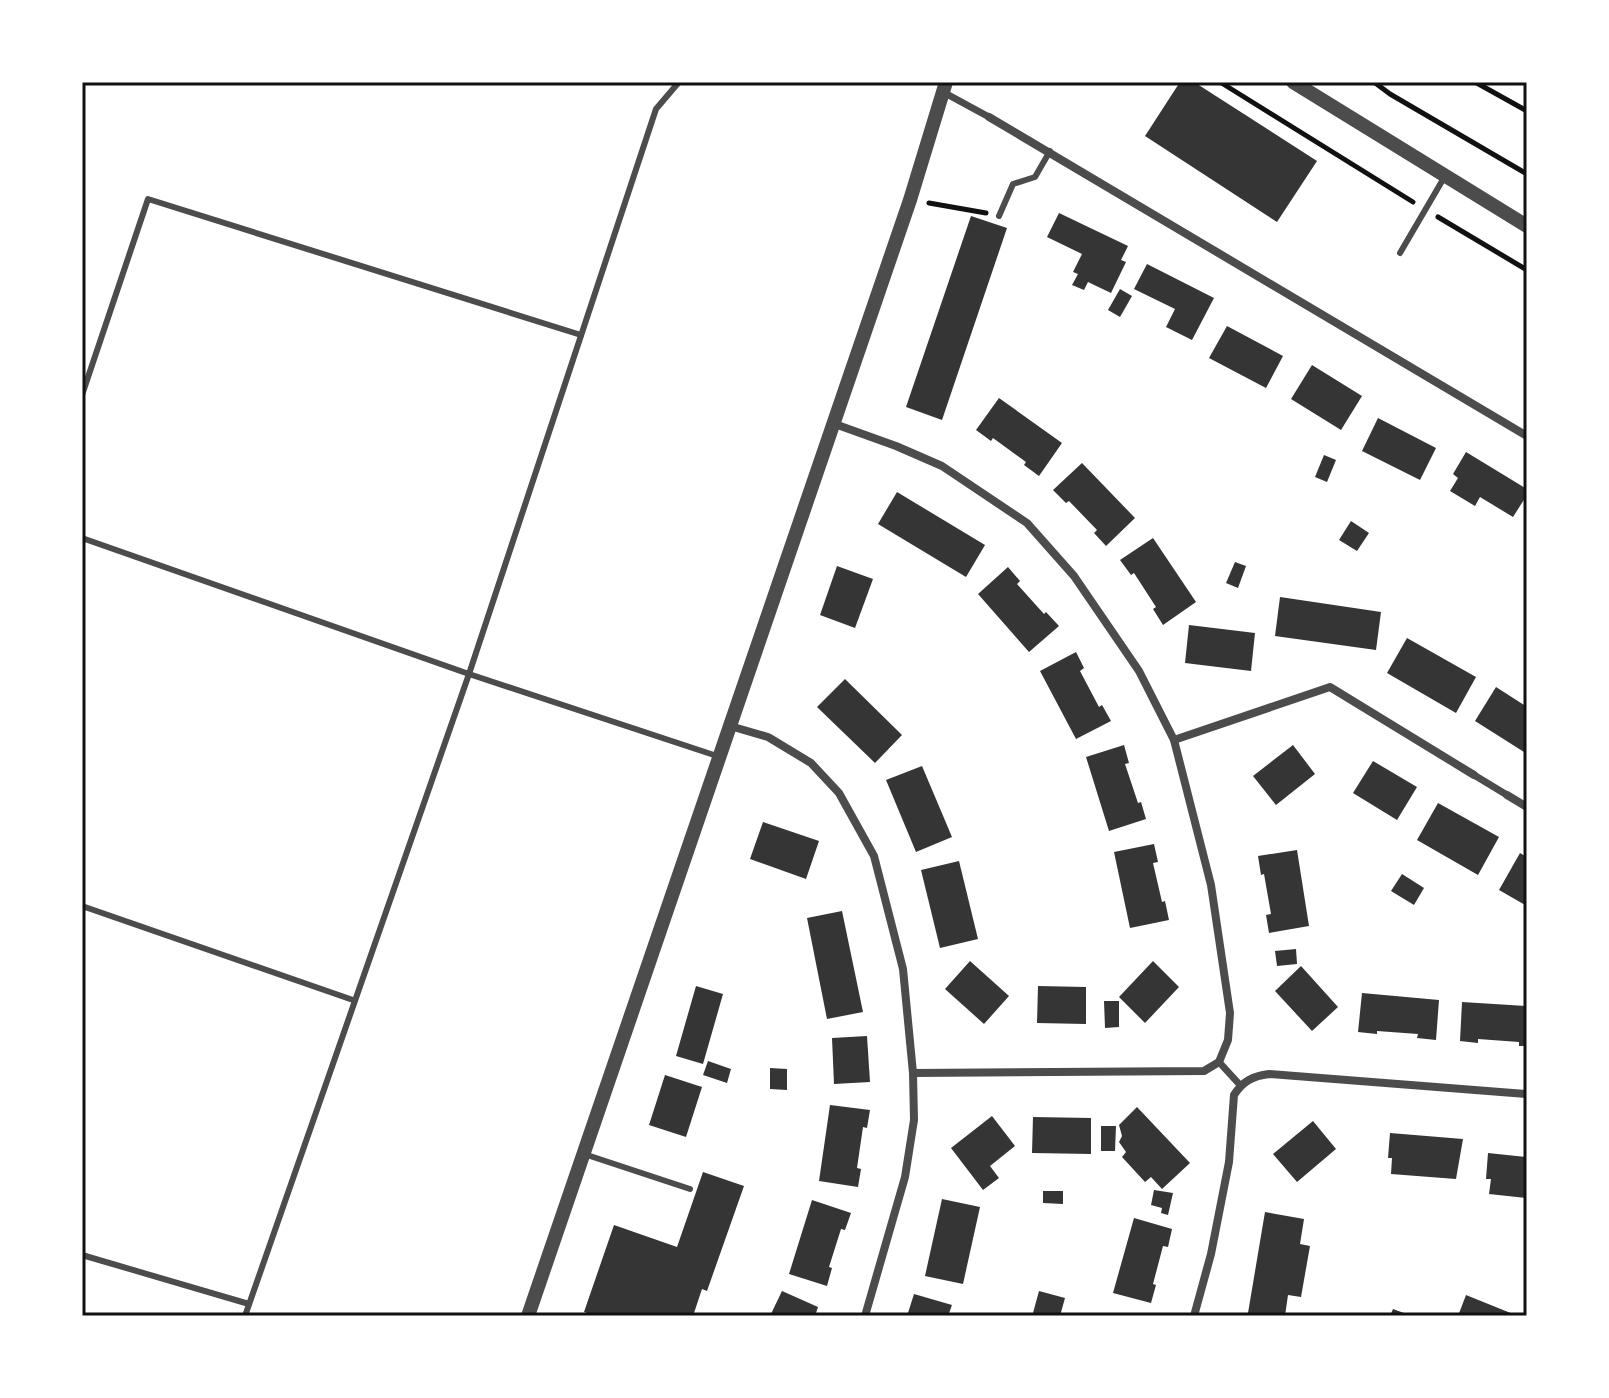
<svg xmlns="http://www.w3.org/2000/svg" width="1609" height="1398" font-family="'Archivo Narrow',sans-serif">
<rect width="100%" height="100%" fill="#fff"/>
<g fill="#353535">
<path d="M1180,82H1194L1317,161L1277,222L1145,136Z"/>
<path d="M1059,213L1128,246L1121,260L1126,262L1111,293L1088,282L1084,290L1072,285L1078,274L1073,272L1082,254L1047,237Z"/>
<path d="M971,216L1007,228L942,420L906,407Z"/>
<path d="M1147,264L1214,298L1192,340L1166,327L1175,309L1134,289Z"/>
<path d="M1120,289L1132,296L1120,317L1108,310Z"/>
<path d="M1227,326L1283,356L1266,388L1209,358Z"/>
<path d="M1312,365L1362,396L1341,430L1291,399Z"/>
<path d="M999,398L1062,443L1039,476L1024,465L1026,462L993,438L991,441L976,430Z"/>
<path d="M1378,418L1436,448L1420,480L1362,451Z"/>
<path d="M1466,452L1527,489V495L1513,517L1480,497L1475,506L1450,491L1458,478L1453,474Z"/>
<path d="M1324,455L1336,460L1327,482L1315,477Z"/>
<path d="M1082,463L1135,518L1106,546L1094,533L1097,530L1069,501L1066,503L1053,490Z"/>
<path d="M897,492L985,545L966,577L878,524Z"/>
<path d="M1351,521L1369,533L1357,551L1339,540Z"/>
<path d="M1153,538L1196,602L1163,625L1153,609L1156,607L1134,573L1131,575L1120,560Z"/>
<path d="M1235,562L1246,566L1238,588L1226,583Z"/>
<path d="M837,566L873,579L855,628L820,615Z"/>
<path d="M1008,567L1020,581L1017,584L1044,614L1046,612L1059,626L1029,652L978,594Z"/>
<path d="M1280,597L1381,612L1376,650L1275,636Z"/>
<path d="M1189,625L1255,633L1251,671L1185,663Z"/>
<path d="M1407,638L1476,677L1456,713L1387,673Z"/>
<path d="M1076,652L1084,668L1080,671L1099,707L1102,705L1111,721L1076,739L1040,671Z"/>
<path d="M845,679L902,735L875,763L817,707Z"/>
<path d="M1496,687L1527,707V754L1475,721Z"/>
<path d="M1124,745L1129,763L1125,764L1138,803L1141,802L1146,819L1109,831L1086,757Z"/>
<path d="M1293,745L1315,774L1276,805L1253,776Z"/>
<path d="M1373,761L1417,787L1397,820L1353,793Z"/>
<path d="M922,766L952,837L916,852L886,780Z"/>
<path d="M1438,803L1499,837L1478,875L1417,840Z"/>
<path d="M763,822L819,841L806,879L750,859Z"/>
<path d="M1154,844L1158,862L1153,863L1162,902L1165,901L1169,920L1130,928L1114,852Z"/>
<path d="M1297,850L1309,926L1269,933L1266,915L1271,914L1264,874L1261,875L1258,856Z"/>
<path d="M1520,853L1527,857V906L1499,890Z"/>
<path d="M959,861L978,939L940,948L921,870Z"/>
<path d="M1402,874L1424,888L1414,905L1391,891Z"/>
<path d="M842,911L863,1012L827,1019L807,918Z"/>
<path d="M1296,949L1297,964L1277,966L1275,951Z"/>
<path d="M970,961L1009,996L984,1024L945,989Z"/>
<path d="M1153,961L1179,987L1145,1023L1119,997Z"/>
<path d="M1301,966L1338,1007L1312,1031L1275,991Z"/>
<path d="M696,986L723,994L703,1064L676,1056Z"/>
<path d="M1038,986L1086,987V1024L1037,1023Z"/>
<path d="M1362,993L1439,1000L1436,1040L1417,1038L1418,1034L1377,1031V1034L1358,1032Z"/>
<path d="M1104,1001H1119V1027L1105,1028Z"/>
<path d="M1462,1002L1527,1006V1046H1519V1042L1478,1039V1043L1460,1041Z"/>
<path d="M867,1036L870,1082L834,1084L832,1038Z"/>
<path d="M708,1061L731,1069L727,1083L703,1075Z"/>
<path d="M770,1068L787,1069V1090L770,1089Z"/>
<path d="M665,1075L702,1087L686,1137L649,1125Z"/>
<path d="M830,1105L870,1110L867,1128L863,1127L857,1168L861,1169L858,1187L819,1181Z"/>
<path d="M1137,1107L1190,1163L1162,1189L1151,1177L1145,1182L1122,1157L1126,1152L1119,1142L1122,1136L1119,1125Z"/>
<path d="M992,1116L1015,1146L990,1166L999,1178L983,1190L951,1148Z"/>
<path d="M1033,1117L1091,1118V1154L1032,1153Z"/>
<path d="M1313,1121L1336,1149L1297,1182L1273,1154Z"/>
<path d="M1101,1126H1116L1115,1151H1101Z"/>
<path d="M1390,1133L1463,1139L1456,1179L1391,1174L1392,1158H1388Z"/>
<path d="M1488,1153L1527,1157V1198L1489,1194L1491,1179H1486Z"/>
<path d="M703,1172L744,1186L707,1291L702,1289L693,1316H595L584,1312L614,1225L677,1247Z"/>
<path d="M1154,1190L1173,1193L1168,1215L1161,1213L1162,1208L1151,1205Z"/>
<path d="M1043,1191H1063V1204L1043,1203Z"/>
<path d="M942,1199L980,1207L963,1284L925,1276Z"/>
<path d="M812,1200L851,1213L845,1230L841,1229L829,1267L832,1268L827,1286L789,1274Z"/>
<path d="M1265,1212L1304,1219L1300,1244L1310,1246L1301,1297L1288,1295L1285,1316L1248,1313Z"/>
<path d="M1134,1218L1172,1229L1168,1247L1163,1246L1153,1284L1156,1285L1151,1303L1113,1293Z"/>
<path d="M782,1291L818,1307L815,1316H770Z"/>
<path d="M1039,1291L1065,1298L1060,1316L1033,1313Z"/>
<path d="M914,1294L952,1305L948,1316H907Z"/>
<path d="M1466,1295L1518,1316H1458Z"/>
<path d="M1393,1309L1412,1316H1390Z"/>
</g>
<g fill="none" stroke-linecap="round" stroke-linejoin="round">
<g stroke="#111" stroke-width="5">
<path d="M1220,82L1413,202"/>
<path d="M1374,82L1390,94L1527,174"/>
<path d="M1475,82L1527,111"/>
<path d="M929,203L986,213"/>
<path d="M1438,217L1527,270"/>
</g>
<g stroke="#4c4c4c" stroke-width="6">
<path d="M999,216L1013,184L1035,177L1050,151"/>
<path d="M1400,253L1445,176"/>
<path d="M82,395L148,199L581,335"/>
<path d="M82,538L469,674L720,757"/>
<path d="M82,906L353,1000"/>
<path d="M584,1154L690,1189"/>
<path d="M82,1255L249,1304"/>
<path d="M245,1316L469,674L656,109L679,82"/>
</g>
<g stroke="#4c4c4c" stroke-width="7">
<path d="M943,92L989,117"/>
<path d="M1474,775L1507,795"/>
<path d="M1219,1062L1240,1085"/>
</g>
<g stroke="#4c4c4c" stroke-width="8">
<path d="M989,117L1527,436"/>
<path d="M832,423L896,446L942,466L1027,523L1074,576L1139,671L1174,740L1211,885L1230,1013L1228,1040L1219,1062L1204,1071L913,1073"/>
<path d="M730,726L768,737L811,763L839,793L874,856L903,969L913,1073L914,1120L905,1177L865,1316"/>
<path d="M1174,740L1330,687L1474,775"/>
<path d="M1507,795L1527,807"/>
<path d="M1194,1316L1211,1254L1229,1162L1234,1095C1243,1081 1253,1076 1269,1074L1527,1094"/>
</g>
<g stroke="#4c4c4c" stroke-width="14">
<path d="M1293,82L1527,226"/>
<path d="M528,1316L910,200L946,82"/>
</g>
</g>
<rect width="1609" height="1398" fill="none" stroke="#ffffff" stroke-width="168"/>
<rect x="84" y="84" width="1441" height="1230" fill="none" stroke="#111" stroke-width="3"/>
</svg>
